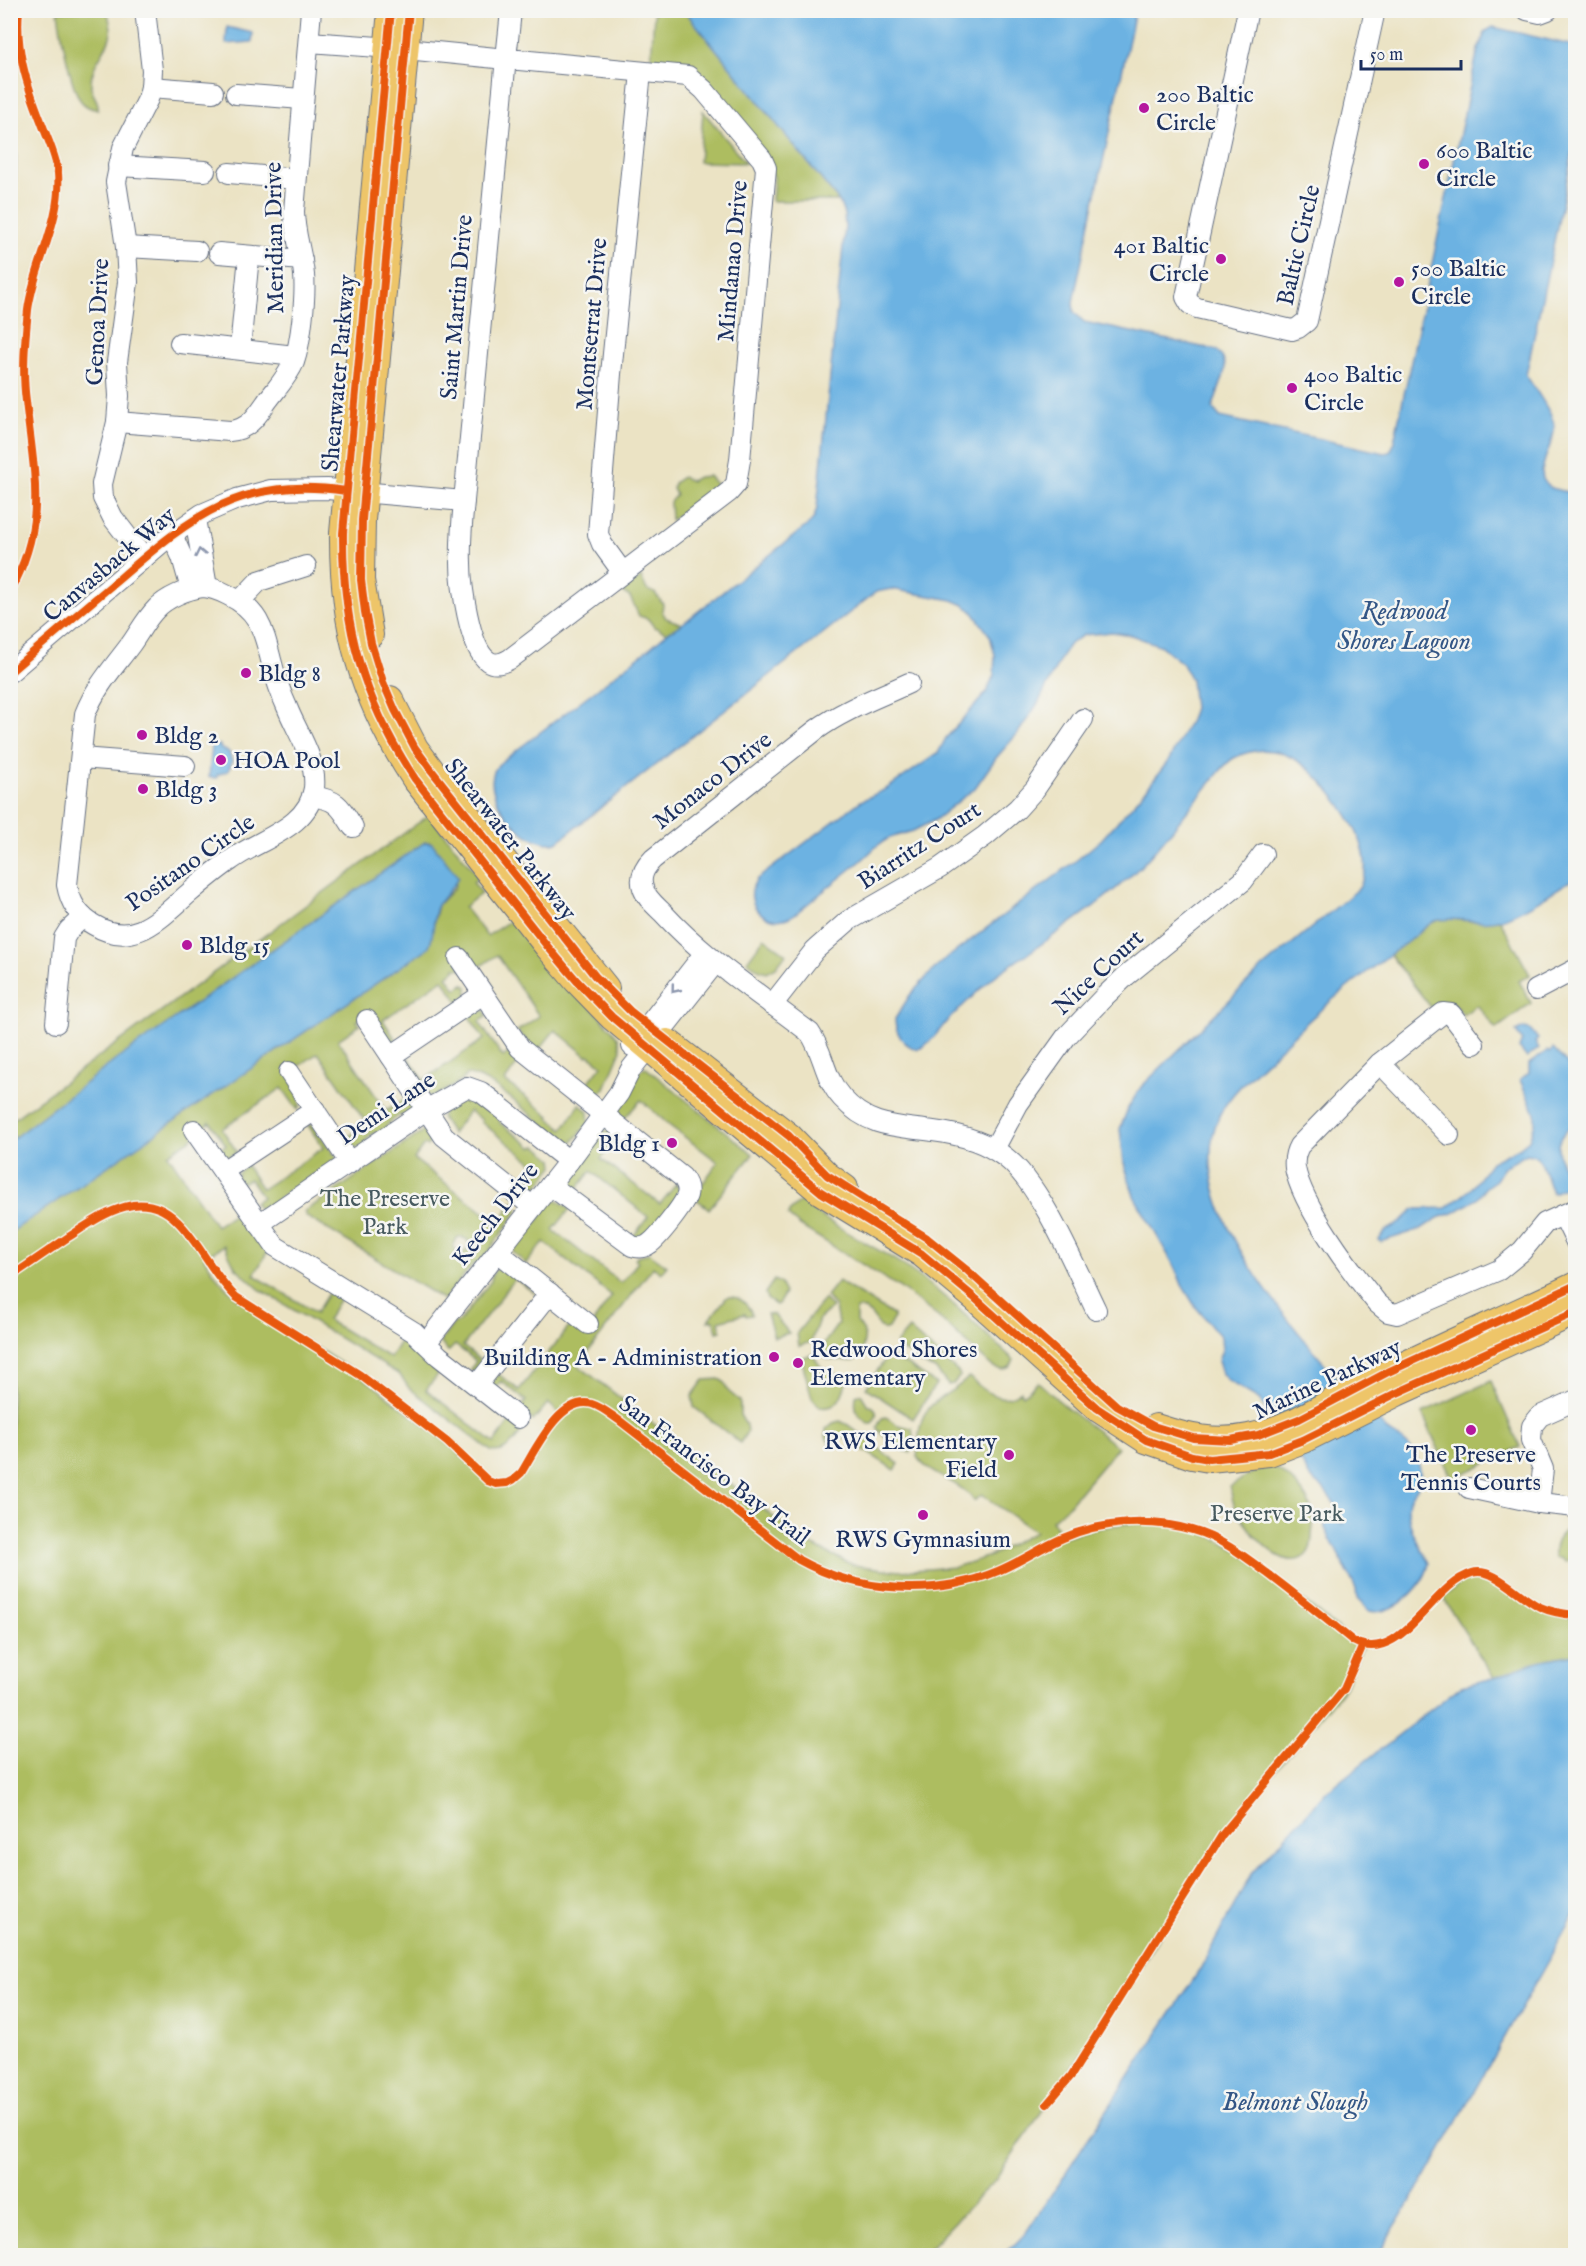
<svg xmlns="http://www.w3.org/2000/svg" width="1586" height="2266" font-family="'IM FELL English',serif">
<rect width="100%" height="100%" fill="#f6f6f2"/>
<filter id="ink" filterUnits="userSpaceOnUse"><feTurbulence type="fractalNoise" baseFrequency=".0167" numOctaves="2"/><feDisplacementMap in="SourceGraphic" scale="12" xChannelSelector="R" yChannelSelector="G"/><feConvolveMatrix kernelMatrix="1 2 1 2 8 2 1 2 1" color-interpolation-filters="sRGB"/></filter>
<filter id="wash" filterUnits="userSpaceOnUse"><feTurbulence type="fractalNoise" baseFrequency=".008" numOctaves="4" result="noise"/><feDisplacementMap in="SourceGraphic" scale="24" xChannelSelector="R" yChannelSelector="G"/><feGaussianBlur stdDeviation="1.35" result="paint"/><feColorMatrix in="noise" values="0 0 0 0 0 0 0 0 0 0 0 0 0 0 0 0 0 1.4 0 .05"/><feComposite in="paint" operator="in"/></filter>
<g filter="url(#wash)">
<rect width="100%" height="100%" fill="#ebe3c4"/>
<g fill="#adbd60" stroke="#64765f" stroke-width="1.5" fill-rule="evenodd">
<path d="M58,11H108C108,18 112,26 111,33C107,54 91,61 91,85C90,94 100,100 98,110C90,108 83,106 79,98C70,83 60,29 58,11Z"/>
<path d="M651,11H685L839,201H772L774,177L705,79L651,63L654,13Z"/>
<path d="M703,111L746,163L699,162Z"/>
<path d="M709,476L717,485L671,520L670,502L676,495L673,489L674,483L682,477L691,481L698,477Z"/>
<path d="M641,577L647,590L655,593L663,604L662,611L666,618L682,624L667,633L654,627L648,619L639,616L630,597L622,592Z"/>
<path d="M429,815L479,877L473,882L482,893L464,907L487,936L514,918L618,1037L621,1050L605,1088L601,1092L594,1094L584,1088L602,1065L589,1055L587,1056L555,1030L538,1051L517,1031L539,1016L497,955L475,970L455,968V970L447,976L456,989L464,984L467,987V995L459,1003L443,979L383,1020L398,1043L392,1042L370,1013L357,1021L360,1025L338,1040L386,1111L408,1097L413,1107L405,1117L400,1115L389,1123L382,1133C372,1131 367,1137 364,1145C353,1150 351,1148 344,1140L367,1124L318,1053L296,1068L300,1105L298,1110L282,1088L222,1129L237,1152L226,1158L221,1156L218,1150L226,1145L210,1122L190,1140L168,1154L216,1226L239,1211L268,1251L254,1275L316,1313L330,1290L341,1297L327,1320L390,1358L404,1335L442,1369L426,1390L494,1443L526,1401L501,1381L494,1390L490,1384L498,1374L519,1390L572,1323L587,1331L612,1296L544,1242L526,1264L513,1252L514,1244L521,1237H525L542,1215V1209L550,1200H558L570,1209L553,1230L621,1283L638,1262L635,1259L637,1256L649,1253L667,1266L661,1273L653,1267L578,1365L807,1543L853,1565L899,1571L955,1567L990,1556L1035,1532L982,1495L974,1501C962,1481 931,1478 917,1457C919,1445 918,1434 921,1423C927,1399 953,1394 969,1377C983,1390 1002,1407 1021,1391L1023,1395L1038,1382L1068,1409L1118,1447L1069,1505L1052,1520L1064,1537C1120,1519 1182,1515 1233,1548C1246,1556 1258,1566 1270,1575C1298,1596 1326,1619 1353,1641L1363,1645L1344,1689L1222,1835L1134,1977L995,2180L923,2255H11V1232L428,948L438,905L454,888L457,877L430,842H425L116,1060L11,1140V1121ZM224,1245L235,1267L259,1289L400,1375L409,1388L491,1451C509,1456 523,1431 528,1416L533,1421L548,1403L560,1414L518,1477L501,1484L491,1483L485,1479L447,1442L360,1375L236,1297L220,1281L204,1258Z"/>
<path d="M1444,918L1469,921L1500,920L1530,975L1519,981L1531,1003L1496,1029L1477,1005L1463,1015C1452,999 1449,996 1433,1010L1390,955L1431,923Z"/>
<path d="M764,938L786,954L776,967L767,972L760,970L747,961Z"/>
<path d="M476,1010L485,1011L487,1016L479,1022L503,1057L511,1051L521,1059L505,1081L550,1116L549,1118L563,1129L580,1104L588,1112L589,1123L569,1146H564L549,1134L547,1128C529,1114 488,1074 466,1075L462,1081L434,1097L428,1096L407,1064V1059L409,1058L424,1080L484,1039L468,1015Z"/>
<path d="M645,1067L753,1154L709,1209L694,1197L693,1185L699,1181L703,1183L718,1162L670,1126L641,1100L621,1122L615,1113L636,1073Z"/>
<path d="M471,1095L499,1116L500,1123L532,1147L537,1146L553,1159L554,1166L534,1191H525L520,1187L537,1166L481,1122L482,1120L469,1111L452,1134L441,1117L445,1109Z"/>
<path d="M308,1125H313L337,1158L336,1162L329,1169H322L279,1198L276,1205L261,1212L254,1203L262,1197L250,1179L241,1184L237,1177L238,1173L246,1165L262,1189L323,1148Z"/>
<path d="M427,1129L434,1137L427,1146L424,1145L414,1159L491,1218L490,1221L496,1226L514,1201L518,1211L478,1266L474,1263L444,1300L307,1217L304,1212ZM461,1237L468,1240L469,1245L468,1250L461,1253L456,1251L453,1245L457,1238Z"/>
<path d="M609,1131L618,1137L601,1159L660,1204L677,1183L680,1193L647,1238H632L648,1217L591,1171L574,1193L565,1181L602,1132Z"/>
<path d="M801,1201C833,1228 872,1244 906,1267C945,1294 979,1328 1014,1360L1010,1367L1003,1370L993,1367L938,1317L899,1287L800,1226L788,1216L789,1212Z"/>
<path d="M501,1267L505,1268L537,1295L515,1279L463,1346L485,1364L476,1373L470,1370L476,1361L455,1345L448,1352L440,1342L454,1323L459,1322L491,1281C491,1273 494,1269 501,1267Z"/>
<path d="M774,1280L780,1283L785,1293L779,1303L776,1305L767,1299L765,1293Z"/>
<path d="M838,1281L893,1315V1319L888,1328L883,1330C875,1322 872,1311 860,1308L856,1310V1322C869,1332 864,1343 860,1357L853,1361L827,1359L823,1350L825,1342L838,1324L835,1307L826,1296Z"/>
<path d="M727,1297C738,1295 749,1304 752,1315L746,1316L745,1314L719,1321L721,1331L717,1332L714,1320L708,1321Z"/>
<path d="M824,1299L832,1308L819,1319L811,1342L799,1346L797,1333Z"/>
<path d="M767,1314L774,1315L789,1333L774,1337Z"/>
<path d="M909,1329L959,1373L960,1376L953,1384L948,1385L935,1369L922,1364L908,1353L898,1349L896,1344Z"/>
<path d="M889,1353L936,1384L913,1419L866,1388Z"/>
<path d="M813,1354C824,1378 834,1369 847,1381C842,1396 838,1410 820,1407L812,1398L801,1358Z"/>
<path d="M719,1379L724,1382L728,1391L740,1401V1415L746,1425L747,1432L740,1443L694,1407L692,1396L704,1380Z"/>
<path d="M1491,1381L1520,1447L1452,1479L1422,1413Z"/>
<path d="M861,1394L867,1404C878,1408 879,1414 872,1423H868C857,1415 854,1410 856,1396Z"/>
<path d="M886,1417L898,1425L912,1428L914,1443L910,1452L904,1451L878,1430L877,1427L882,1418Z"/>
<path d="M840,1421L848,1425L899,1464L895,1470L840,1435L832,1447L826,1437V1429L833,1423Z"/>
<path d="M1269,1466C1287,1472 1308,1494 1312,1512C1314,1520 1313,1528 1312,1535C1312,1543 1310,1552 1305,1556C1281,1575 1242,1524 1234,1504C1232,1499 1231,1492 1230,1487L1248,1475Z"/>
<path d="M1566,1530L1575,1548L1576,1559L1565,1562L1560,1558H1555C1554,1547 1556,1537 1566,1530Z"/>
<path d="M1479,1576L1492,1580L1540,1611L1575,1619V1654L1538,1661L1494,1678L1443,1598L1462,1582Z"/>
</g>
<g fill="#6cb2e2" stroke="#4470a0" stroke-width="1.5">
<path d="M685,11H1135L1073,302L1074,312L1084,322L1216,350C1236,366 1216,388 1213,408L1220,417L1384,453L1390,452L1393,446L1478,49L1486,31L1493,27L1575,46V142L1526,375C1534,388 1551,410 1554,424C1558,442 1527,477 1552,488C1559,491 1568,492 1575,493V878C1553,891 1526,911 1501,919C1480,926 1456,915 1435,921C1423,927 1414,938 1403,945C1362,975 1323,1005 1288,1041C1267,1062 1233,1088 1220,1114C1181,1196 1273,1302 1322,1361C1341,1385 1364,1405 1384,1427C1392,1436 1405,1439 1412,1450C1419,1461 1424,1476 1417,1488C1414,1492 1410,1496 1409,1500C1404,1522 1419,1545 1429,1563C1424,1587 1395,1616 1369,1611L1357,1599L1356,1589L1325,1528V1524L1330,1518L1343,1524L1336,1505L1320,1485L1309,1476L1297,1453L1259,1399L1228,1381L1222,1374L1218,1361L1222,1350L1221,1337L1195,1306L1182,1285L1176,1269L1134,1196L1124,1163L1120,1129L1128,1108L1141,1087L1261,969L1356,891C1385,858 1339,799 1316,776C1293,753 1265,742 1234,758C1225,763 1218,774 1212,781C1188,809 1167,839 1142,865C1109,898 1068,925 1030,952C1017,961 1002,970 989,981C976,993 963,1006 950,1018C940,1028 931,1045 917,1049C904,1046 895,1033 895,1019L910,995L939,964L1078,859L1101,840L1146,790L1169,760L1190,720L1194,708L1191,680L1183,664L1161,646L1131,635L1112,632L1084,635L1077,639L1070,644L1063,654L1038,703L1018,733L996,758L975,788L935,820L913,831L889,838L878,845L861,861L795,914C770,932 739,904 757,879L861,801L886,789L938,753L946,738L986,693L994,675L995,655L990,636L972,611L964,605L952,600L891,589L876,592L557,842C528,850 486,803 493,775C494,770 497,766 500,763L645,652L667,633L682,624L809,524L814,518L817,508L845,226L844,214L839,201Z"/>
<path d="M227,27L253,33L252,42L226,44Z"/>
<path d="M11,115C18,148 17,178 11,211Z"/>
<path d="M212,745H220V748L229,752L232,762L228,771L217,775V778L209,777Z"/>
<path d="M425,842L432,843L458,877C453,889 444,894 438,905C431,918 436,935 428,948L11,1232V1140L116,1060Z"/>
<path d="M1523,1028L1530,1029L1538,1039L1535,1042L1539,1048L1527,1058L1519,1048L1522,1040L1516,1032Z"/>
<path d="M1553,1049L1575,1072V1124C1546,1142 1561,1159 1570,1185L1553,1193C1543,1179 1547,1156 1527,1154L1504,1167L1496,1180L1486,1187L1477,1199L1455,1212L1438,1218L1421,1229L1381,1242L1379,1240L1386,1230L1400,1223L1414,1209L1446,1208L1471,1189L1491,1162L1519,1148L1529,1140L1535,1123V1113L1520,1080L1529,1073V1064L1547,1051L1549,1053Z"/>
<path d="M1575,1654V1913L1424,2180L1377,2255H1004L1025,2234L1199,1971L1251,1874L1326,1792L1461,1686L1494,1678L1538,1661Z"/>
</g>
</g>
<g filter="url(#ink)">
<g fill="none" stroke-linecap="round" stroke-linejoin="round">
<defs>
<g id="minor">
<path d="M1248,10L1186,297L1190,304L1197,308L1292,330L1298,328L1307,321L1375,10"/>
<path d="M1527,10L1540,13L1548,10"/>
<path d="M309,42L406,49L506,59L519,60L688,76L704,90L762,159L766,168L740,460L736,484L729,492L510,659C503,663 495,666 488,661C469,648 461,584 461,563C460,542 462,522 464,501L504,79C506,56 509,33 511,10"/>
<path d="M151,87L213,92"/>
<path d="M236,94L302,99"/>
<path d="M118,166L205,171"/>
<path d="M229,173L296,179"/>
<path d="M126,247L197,251"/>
<path d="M219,253L302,260"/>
<path d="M180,343L295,356"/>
<path d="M240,349L249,256"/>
<path d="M117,422L230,431C249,430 258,414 268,400C277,388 288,376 294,362C301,342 306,296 304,275C302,253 294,233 294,211L311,10"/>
<path d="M195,519L207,587"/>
<path d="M172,535L182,557L191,589"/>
<path d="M144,558L113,518L103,498L102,484L117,422L119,396L117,362L128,282L126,247L116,182L123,148L148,99L151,87L152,70L145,10"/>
<path d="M623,573L602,544L598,534L611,374L641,72"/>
<path d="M202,587C212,587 220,591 228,595C259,610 263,629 271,660C275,676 280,692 287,707C297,733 317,759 314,788C309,828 259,839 231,860C216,870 202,882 188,894C160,918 134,949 94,925C79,917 70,902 67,885L85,714C96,686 114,667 131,644C139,633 146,619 156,609C166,598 187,589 202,587Z"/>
<path d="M240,601L259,581L306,566"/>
<path d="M10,672L166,539L202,514L237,499L271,490L327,489L464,501"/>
<path d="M909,683C877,698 845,709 816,730L653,859C645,867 639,876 643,888C646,898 656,906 663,913C706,960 760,994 810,1033C824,1053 824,1078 842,1098C869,1128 897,1126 933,1131C958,1134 986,1142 1005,1157C1041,1184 1076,1269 1096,1310"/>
<path d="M81,758L185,766"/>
<path d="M312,796C338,800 340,806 353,827"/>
<path d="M459,958L520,1048L682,1177C686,1182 689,1188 687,1195C684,1205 658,1238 649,1244C644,1248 638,1248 632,1246L550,1185"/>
<path d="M1536,990L1576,969"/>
<path d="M772,1005L815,950L848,921L940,868L985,836L1017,809L1035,789L1083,719"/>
<path d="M367,1020L444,1136L533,1207"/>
<path d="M56,1023L64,938L69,930L83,917"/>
<path d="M1474,1044L1451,1014L1443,1013L1380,1063L1299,1146C1295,1153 1294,1160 1295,1168C1302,1206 1352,1272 1377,1303L1388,1312L1397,1314L1499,1270L1522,1251L1545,1223L1576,1209"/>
<path d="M632,1046L704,954"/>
<path d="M391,1056L483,994"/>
<path d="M1380,1063L1449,1135"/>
<path d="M289,1072L350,1163"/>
<path d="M194,1130L275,1246L414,1332L439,1356L518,1418"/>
<path d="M994,1149L1018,1104L1066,1037L1105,996L1126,976L1243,881L1263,854"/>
<path d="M223,1171L315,1110"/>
<path d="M1563,1215L1576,1242"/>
<path d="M259,1224L426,1110L467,1087L481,1092L569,1161"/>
<path d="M498,1252L588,1324"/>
<path d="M426,1343L569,1161L619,1093L631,1069L715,963"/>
<path d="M477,1385L550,1293"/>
<path d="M1469,1488L1539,1503L1576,1507"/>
<path d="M1539,1503L1543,1469L1531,1440L1532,1426L1540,1416L1576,1400"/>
</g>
<g id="major">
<path d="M391,10L343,533C342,627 363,700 415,779L548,947L577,981L612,1017L821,1192L922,1254L976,1299L1097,1408L1146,1440L1192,1456L1209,1459L1269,1453L1303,1440L1397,1393L1576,1312"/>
<path d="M370,635L361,580L362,520L409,10"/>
<path d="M390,699L415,748L432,771L606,988"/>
<path d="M668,1042L789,1136L827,1175L845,1188"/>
<path d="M1156,1427C1186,1437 1217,1444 1249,1437C1292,1428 1330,1401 1369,1382C1437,1348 1507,1318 1576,1285"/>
</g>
</defs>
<use href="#minor" stroke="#646e82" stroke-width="22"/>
<use href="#major" stroke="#646e82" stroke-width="28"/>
<use href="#minor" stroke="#fff" stroke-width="20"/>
<use href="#major" stroke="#eec569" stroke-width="26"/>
<defs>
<g id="cycleway">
<path d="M391,10L343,533C342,627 363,700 415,779L548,947L577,981L612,1017L821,1192L922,1254L976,1299L1097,1408L1146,1440L1192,1456L1209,1459L1269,1453L1303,1440L1397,1393L1576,1312"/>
<path d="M409,10L362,520L361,580L365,612L371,643L383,682L395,710L415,748L432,771L595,976L631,1012L789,1136L827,1175L927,1238L968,1271L1117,1406L1153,1426L1193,1438L1230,1440L1258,1435L1299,1419L1388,1372L1576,1285"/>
<path d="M10,592C48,522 34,476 26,401C22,371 25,340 28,310C34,264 62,221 58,173C56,155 47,138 41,121C27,85 15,50 19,10"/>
<path d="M10,672C46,641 82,610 118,580C193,515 241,476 346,491"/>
<path d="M10,1277C29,1264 48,1251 67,1238C101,1216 141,1185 177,1221C200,1243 212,1274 236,1297L360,1375L447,1442L488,1481L496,1484L507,1483L513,1480L521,1473C535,1451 560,1395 592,1404C602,1407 611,1415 620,1421L799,1560C858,1593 936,1597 998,1571C1020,1562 1040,1548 1063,1538C1102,1521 1151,1518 1192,1530C1221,1538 1244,1556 1267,1573C1296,1595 1325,1618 1353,1641C1401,1667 1431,1585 1472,1573C1494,1566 1520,1598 1540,1607C1551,1612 1563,1614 1576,1615"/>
<path d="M1047,2104L1071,2076L1222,1835L1344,1689L1363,1645"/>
</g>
</defs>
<use href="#cycleway" stroke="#f6f6f2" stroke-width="11"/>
<use href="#cycleway" stroke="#e8590c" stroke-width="8"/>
</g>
<defs><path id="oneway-chevron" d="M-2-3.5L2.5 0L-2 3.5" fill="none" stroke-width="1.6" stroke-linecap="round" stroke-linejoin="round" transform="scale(1.5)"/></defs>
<g stroke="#8d97ae">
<use href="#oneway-chevron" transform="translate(200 553) rotate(-102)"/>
<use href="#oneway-chevron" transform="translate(675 989) rotate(129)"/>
</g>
</g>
<g fill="#b5179e" stroke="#f6f6f2" stroke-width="2">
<circle cx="1144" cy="108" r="6"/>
<circle cx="1424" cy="164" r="6"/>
<circle cx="1221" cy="259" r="6"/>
<circle cx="1399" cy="282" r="6"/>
<circle cx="1292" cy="388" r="6"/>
<circle cx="246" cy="673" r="6"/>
<circle cx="142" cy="735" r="6"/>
<circle cx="221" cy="760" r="6"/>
<circle cx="143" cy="789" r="6"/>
<circle cx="187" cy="945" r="6"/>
<circle cx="672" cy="1143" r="6"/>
<circle cx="774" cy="1357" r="6"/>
<circle cx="798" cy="1363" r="6"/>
<circle cx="1471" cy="1430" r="6"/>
<circle cx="1009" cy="1455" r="6"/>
<circle cx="923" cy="1515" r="6"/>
</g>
<g text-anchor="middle" stroke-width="5" stroke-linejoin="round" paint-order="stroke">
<g font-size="24" fill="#1b2f5e" stroke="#f6f6f2" text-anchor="start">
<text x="1156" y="102">200 Baltic<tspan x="1156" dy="28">Circle</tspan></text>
<text x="1436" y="158">600 Baltic<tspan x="1436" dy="28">Circle</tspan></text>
<text x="1209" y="253" text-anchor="end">401 Baltic<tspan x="1209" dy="28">Circle</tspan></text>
<text x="1411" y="276">500 Baltic<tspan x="1411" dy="28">Circle</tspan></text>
<text x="1304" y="382">400 Baltic<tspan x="1304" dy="28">Circle</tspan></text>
<text x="258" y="681">Bldg 8</text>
<text x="154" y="743">Bldg 2</text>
<text x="233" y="768">HOA Pool</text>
<text x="155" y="797">Bldg 3</text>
<text x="199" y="953">Bldg 15</text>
<text x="660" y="1151" text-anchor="end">Bldg 1</text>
<text x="810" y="1357">Redwood Shores<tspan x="810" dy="28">Elementary</tspan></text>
<text x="762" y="1365" text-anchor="end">Building A - Administration</text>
<text x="997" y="1449" text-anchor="end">RWS Elementary<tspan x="997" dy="28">Field</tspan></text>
<text x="1471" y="1462" text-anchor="middle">The Preserve<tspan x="1471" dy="28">Tennis Courts</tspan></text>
<text x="923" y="1547" text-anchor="middle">RWS Gymnasium</text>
</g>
<g font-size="24" fill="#1b2f5e" stroke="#f6f6f2">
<text transform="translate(274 238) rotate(-91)" y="8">Meridian Drive</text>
<text transform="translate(1298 245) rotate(-77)" y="8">Baltic Circle</text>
<text transform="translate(732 261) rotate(-85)" y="8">Mindanao Drive</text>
<text transform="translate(456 307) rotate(-85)" y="8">Saint Martin Drive</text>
<text transform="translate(97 322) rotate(-87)" y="8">Genoa Drive</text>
<text transform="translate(591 324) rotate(-85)" y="8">Montserrat Drive</text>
<text transform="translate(338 373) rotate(-85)" y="8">Shearwater Parkway</text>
<text transform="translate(109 564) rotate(-40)" y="8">Canvasback Way</text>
<text transform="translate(712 780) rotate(-38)" y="8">Monaco Drive</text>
<text transform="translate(511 839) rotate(52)" y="8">Shearwater Parkway</text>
<text transform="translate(919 845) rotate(-33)" y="8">Biarritz Court</text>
<text transform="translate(190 862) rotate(-35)" y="8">Positano Circle</text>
<text transform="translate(1098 972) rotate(-43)" y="8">Nice Court</text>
<text transform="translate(386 1108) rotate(-34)" y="8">Demi Lane</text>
<text transform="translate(495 1214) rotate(-52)" y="8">Keech Drive</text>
<text transform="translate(1327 1379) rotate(-25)" y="8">Marine Parkway</text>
<text transform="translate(715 1470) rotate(37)" y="8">San Francisco Bay Trail</text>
</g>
<g font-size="24" fill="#475a5f" stroke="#f6f6f2">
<text x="385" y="1206">The Preserve<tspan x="385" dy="28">Park</tspan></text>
<text x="1277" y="1521">Preserve Park</text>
</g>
<g font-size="26" font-style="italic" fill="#335686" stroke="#f6f6f2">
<text x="1404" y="619">Redwood<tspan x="1404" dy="30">Shores Lagoon</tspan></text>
<text x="1295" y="2110">Belmont Slough</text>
</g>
</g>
<rect width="1586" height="2266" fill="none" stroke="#f6f6f2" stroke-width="36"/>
<path d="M1361 60v9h100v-9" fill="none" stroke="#1b2f5e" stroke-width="3"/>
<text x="1370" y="60" font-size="18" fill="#1b2f5e" stroke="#f6f6f2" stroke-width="4.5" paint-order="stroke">50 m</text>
</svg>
